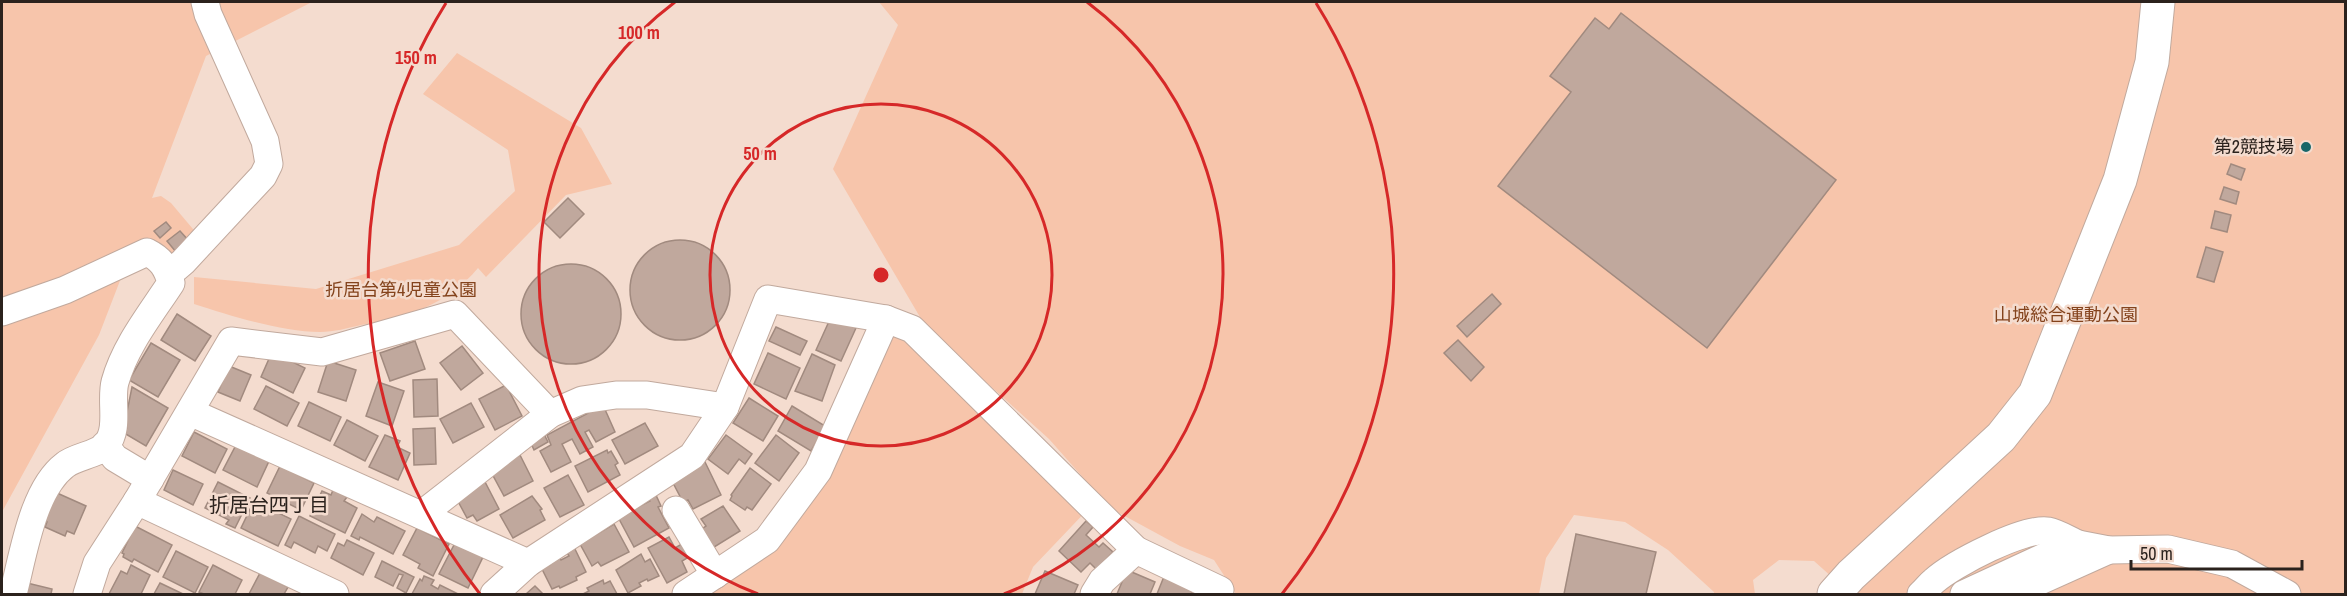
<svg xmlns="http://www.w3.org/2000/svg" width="2347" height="596" font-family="'Archivo Narrow','Noto Sans JP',sans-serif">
<rect width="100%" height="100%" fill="#f4dccf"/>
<g fill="#f7c5ab">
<path d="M2,2H312L206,56L152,198L161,196L171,203L198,235L175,258L149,238L133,247L99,335L2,512Z"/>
<path d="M879,2H2345V594H1851L1814,561L1779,560L1753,580L1755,594H1714V592L1668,550L1625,522L1574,515L1546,558L1539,594H1236L1214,560L1180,546L1110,508L1049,439L935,336L1091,506L1033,567L1022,594H686L767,540L886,319L927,329L833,169L898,25Z"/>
<path d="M457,53L581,128L612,184L566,195L486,277L478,268C447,305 407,317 361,325C348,328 334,332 320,332C282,332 231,316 194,304V277L316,289L459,245L515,191L508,150L423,94Z"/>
</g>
<g fill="#c0a89d" stroke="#a18a7f" stroke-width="1.5">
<path d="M1621,13L1836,180L1707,348L1498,186L1571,92L1550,76L1595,18L1609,29Z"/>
<path d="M2231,164L2245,169L2241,180L2227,174Z"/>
<path d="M2224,187L2239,192L2236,204L2220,199Z"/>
<path d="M568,198L584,214L560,238L544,222Z"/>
<path d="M2215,211L2231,215L2227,232L2211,228Z"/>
<path d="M166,222L171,228L160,238L154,231Z"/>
<path d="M180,231L189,241L176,252L167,241Z"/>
<circle cx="680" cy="290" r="50"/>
<path d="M2206,247L2223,252L2214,282L2197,277Z"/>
<circle cx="571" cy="314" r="50"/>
<path d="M1492,294L1501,304L1467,337L1457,326Z"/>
<path d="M177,314L211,336L195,361L161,340Z"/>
<path d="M831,317L856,328L841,361L816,350Z"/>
<path d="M776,327L807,341L800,355L769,341Z"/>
<path d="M1458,340L1484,367L1471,381L1444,353Z"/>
<path d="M415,341L425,369L390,381L380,353Z"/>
<path d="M151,343L180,360L158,397L129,380Z"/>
<path d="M462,346L483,373L461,390L440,363Z"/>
<path d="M272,352L305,368L293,393L261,377Z"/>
<path d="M768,353L800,368L786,399L754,384Z"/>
<path d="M812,354L835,365L822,401L795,391Z"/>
<path d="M328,361L356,370L346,401L318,392Z"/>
<path d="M229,366L251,375L240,401L218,392Z"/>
<path d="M437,379L438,416L414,417L413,380Z"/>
<path d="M378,382L404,391L392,426L366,416Z"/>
<path d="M506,385L522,416L495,430L479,399Z"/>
<path d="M266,386L299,403L287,426L254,409Z"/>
<path d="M132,387L168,408L146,446L124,433L127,428L124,427Z"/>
<path d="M749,398L778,416L763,441L733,423Z"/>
<path d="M309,402L341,417L330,441L298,426Z"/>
<path d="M471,403L484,427L453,443L440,419Z"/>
<path d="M603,405L615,432L596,442L589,430L585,432L593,447L580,454L572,439L562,444L571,462L551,472L540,451L551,445L547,435Z"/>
<path d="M792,406L825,426L811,451L778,431Z"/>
<path d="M347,420L378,436L365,461L334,445Z"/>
<path d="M645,423L658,446L625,464L612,440Z"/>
<path d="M435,428L436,464L414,465L413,429Z"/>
<path d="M194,432L227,449L215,473L182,456Z"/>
<path d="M544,434L548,442L534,450L530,441Z"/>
<path d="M385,435L400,441L397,447L410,453L398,480L369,467Z"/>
<path d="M726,435L752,454L745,464L739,459L728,474L708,459Z"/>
<path d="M776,435L799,453L779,481L755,463Z"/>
<path d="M236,445L269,461L257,487L223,470Z"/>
<path d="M607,450L608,453L611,451L618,463L615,465L620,475L588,492L575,466Z"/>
<path d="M520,455L533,481L504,496L490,470Z"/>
<path d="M704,460L721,495L693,509L688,500L683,502L672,481Z"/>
<path d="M280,466L314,483L301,510L267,493Z"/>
<path d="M750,468L771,484L752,510L747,507L745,510L730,500L732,496L731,495Z"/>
<path d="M173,470L203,484L193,505L164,490Z"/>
<path d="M568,475L584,505L560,517L544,488Z"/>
<path d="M483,478L499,509L477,521L473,515L467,518L454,494Z"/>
<path d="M218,482L250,498L235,528L226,524L229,520L205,508Z"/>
<path d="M333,490L347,497L344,501L357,508L345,533L310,516L322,491L331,495Z"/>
<path d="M57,493L86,506L74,534L67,531L65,536L45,527L47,522L44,521Z"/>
<path d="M655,493L661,506L658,507L669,528L634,547L618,517L650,501L648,497Z"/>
<path d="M532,496L542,509L540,510L545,520L513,538L500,515Z"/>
<path d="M254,501L291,519L278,546L241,528Z"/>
<path d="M723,506L740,531L711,549L700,530L706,526L701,519Z"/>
<path d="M362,514L374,522L377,517L405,531L393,554L360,537L359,540L351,536Z"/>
<path d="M299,516L335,534L327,551L318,546L315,553L294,542L291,548L285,545Z"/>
<path d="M1086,521L1093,527L1086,535L1099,547L1103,543L1113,552L1096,569L1090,563L1081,572L1059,551Z"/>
<path d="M614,524L629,552L601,566L598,562L592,566L580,544Z"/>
<path d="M135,526L172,545L158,572L134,559L132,562L123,557L124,554L122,553Z"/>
<path d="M417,528L449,544L433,576L418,568L420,564L403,555Z"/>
<path d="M1576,534L1656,552L1646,594H1564Z"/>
<path d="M669,537L675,548L687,541L694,554L682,561L687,572L667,583L648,548Z"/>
<path d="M347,540L374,553L363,575L331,558L338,543L344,546Z"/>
<path d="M455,543L483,557L468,588L439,574Z"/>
<path d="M574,547L586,572L576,577L577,580L560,588L559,586L552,589L542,569L550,565L548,561L559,556L561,560L569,556L566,551Z"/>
<path d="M176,551L208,567L195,593L163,577Z"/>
<path d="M641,554L645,562L650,559L659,576L648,581L647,579L639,583L641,586L628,593L616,570Z"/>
<path d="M382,561L414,577L406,593L397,588L403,575L399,574L393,586L375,577Z"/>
<path d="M131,565L150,575L141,594H109L121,571L127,574Z"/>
<path d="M213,565L242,580L235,594H204L199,592Z"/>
<path d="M1127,570L1155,582L1150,594H1117Z"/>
<path d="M1045,571L1078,585L1074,594H1035Z"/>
<path d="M260,573L288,587L284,594H249Z"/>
<path d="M1165,574L1195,586L1191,594H1157Z"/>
<path d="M424,576L434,580L431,585L438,589L440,585L458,594H412L420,579L422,581Z"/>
<path d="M603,580L604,584L610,581L617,594H583L589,591L587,588Z"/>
<path d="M23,582L52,589L51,594H20Z"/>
<path d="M160,583L183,594H154Z"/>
<path d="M535,586L543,594H526Z"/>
</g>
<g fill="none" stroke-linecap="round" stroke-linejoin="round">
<defs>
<g id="minor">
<path d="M168,270L176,268L183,262L263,176L269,164L265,141L208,14L205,2"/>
<path d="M2,312L65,290L147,252C161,259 167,267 171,283C150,315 125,346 115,382C110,401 120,429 106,445C97,455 76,456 65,465C32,490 23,557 13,594"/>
<path d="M190,412L528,563"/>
<path d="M105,445L115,458L150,479"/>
<path d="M137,501L335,594"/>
<path d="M676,510L715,575"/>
<path d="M421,515L550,414L582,400L616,395H647L725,407"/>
<path d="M87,594L97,563L137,501L231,341L322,352L455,314L550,414"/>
<path d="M494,594L528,563L692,456L725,407L768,299L886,319L912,329L1136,550L1220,590L1218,594"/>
<path d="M686,594L767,540L818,471L886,319"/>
<path d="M1094,594L1102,581L1136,550"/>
<path d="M1921,594C1926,590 1929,585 1934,581C1953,564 2024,527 2048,531C2058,533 2069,540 2078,544"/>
<path d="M1964,594L2059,550L2078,544L2109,550L2168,549L2232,564L2287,594"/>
<path d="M2011,594L2109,550"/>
</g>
<path id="tertiary" d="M1834,594L1851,575L2001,437L2035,394L2120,180L2152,62L2158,2"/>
</defs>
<use href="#minor" stroke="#c1a99d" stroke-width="29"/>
<use href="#tertiary" stroke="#c1a99d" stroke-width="35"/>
<use href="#minor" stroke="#fff" stroke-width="27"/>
<use href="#tertiary" stroke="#fff" stroke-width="33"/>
</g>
<g fill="none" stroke="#d62828" stroke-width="3">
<circle cx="881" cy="275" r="171"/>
<path d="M758 594A342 342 0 0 1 675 2M1087 2A342 342 0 0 1 1004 594"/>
<path d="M480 594A513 513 0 0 1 446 3M1316 3A513 513 0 0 1 1282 594"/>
</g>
<circle fill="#176669" stroke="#f4dccf" stroke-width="2" cx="2306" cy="147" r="6"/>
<g text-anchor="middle" stroke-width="5" stroke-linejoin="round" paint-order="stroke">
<g font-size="18" fill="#2b221d" stroke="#f4dccf" text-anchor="end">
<text x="2294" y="153">第2競技場</text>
</g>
<g font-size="18" fill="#84431c" stroke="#f4dccf">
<text x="401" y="296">折居台第4児童公園</text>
<text x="2066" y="321">山城総合運動公園</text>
</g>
<g font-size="20" fill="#2b221d" stroke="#f4dccf">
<text x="269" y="512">折居台四丁目</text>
</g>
</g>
<circle cx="881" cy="275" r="9" fill="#d62828" stroke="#f4dccf" stroke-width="3"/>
<g font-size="18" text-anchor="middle" font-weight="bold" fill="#d62828" stroke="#f4dccf" stroke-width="5" stroke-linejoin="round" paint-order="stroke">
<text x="639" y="39">100 m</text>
<text x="416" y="64">150 m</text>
<text x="760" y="160">50 m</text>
</g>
<rect width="2347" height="596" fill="none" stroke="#2b221d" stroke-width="6"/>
<path d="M2131 560v9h171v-9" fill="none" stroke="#2b221d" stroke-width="3"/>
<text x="2140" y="560" font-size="18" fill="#2b221d" stroke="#f4dccf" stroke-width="4.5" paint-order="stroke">50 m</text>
</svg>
